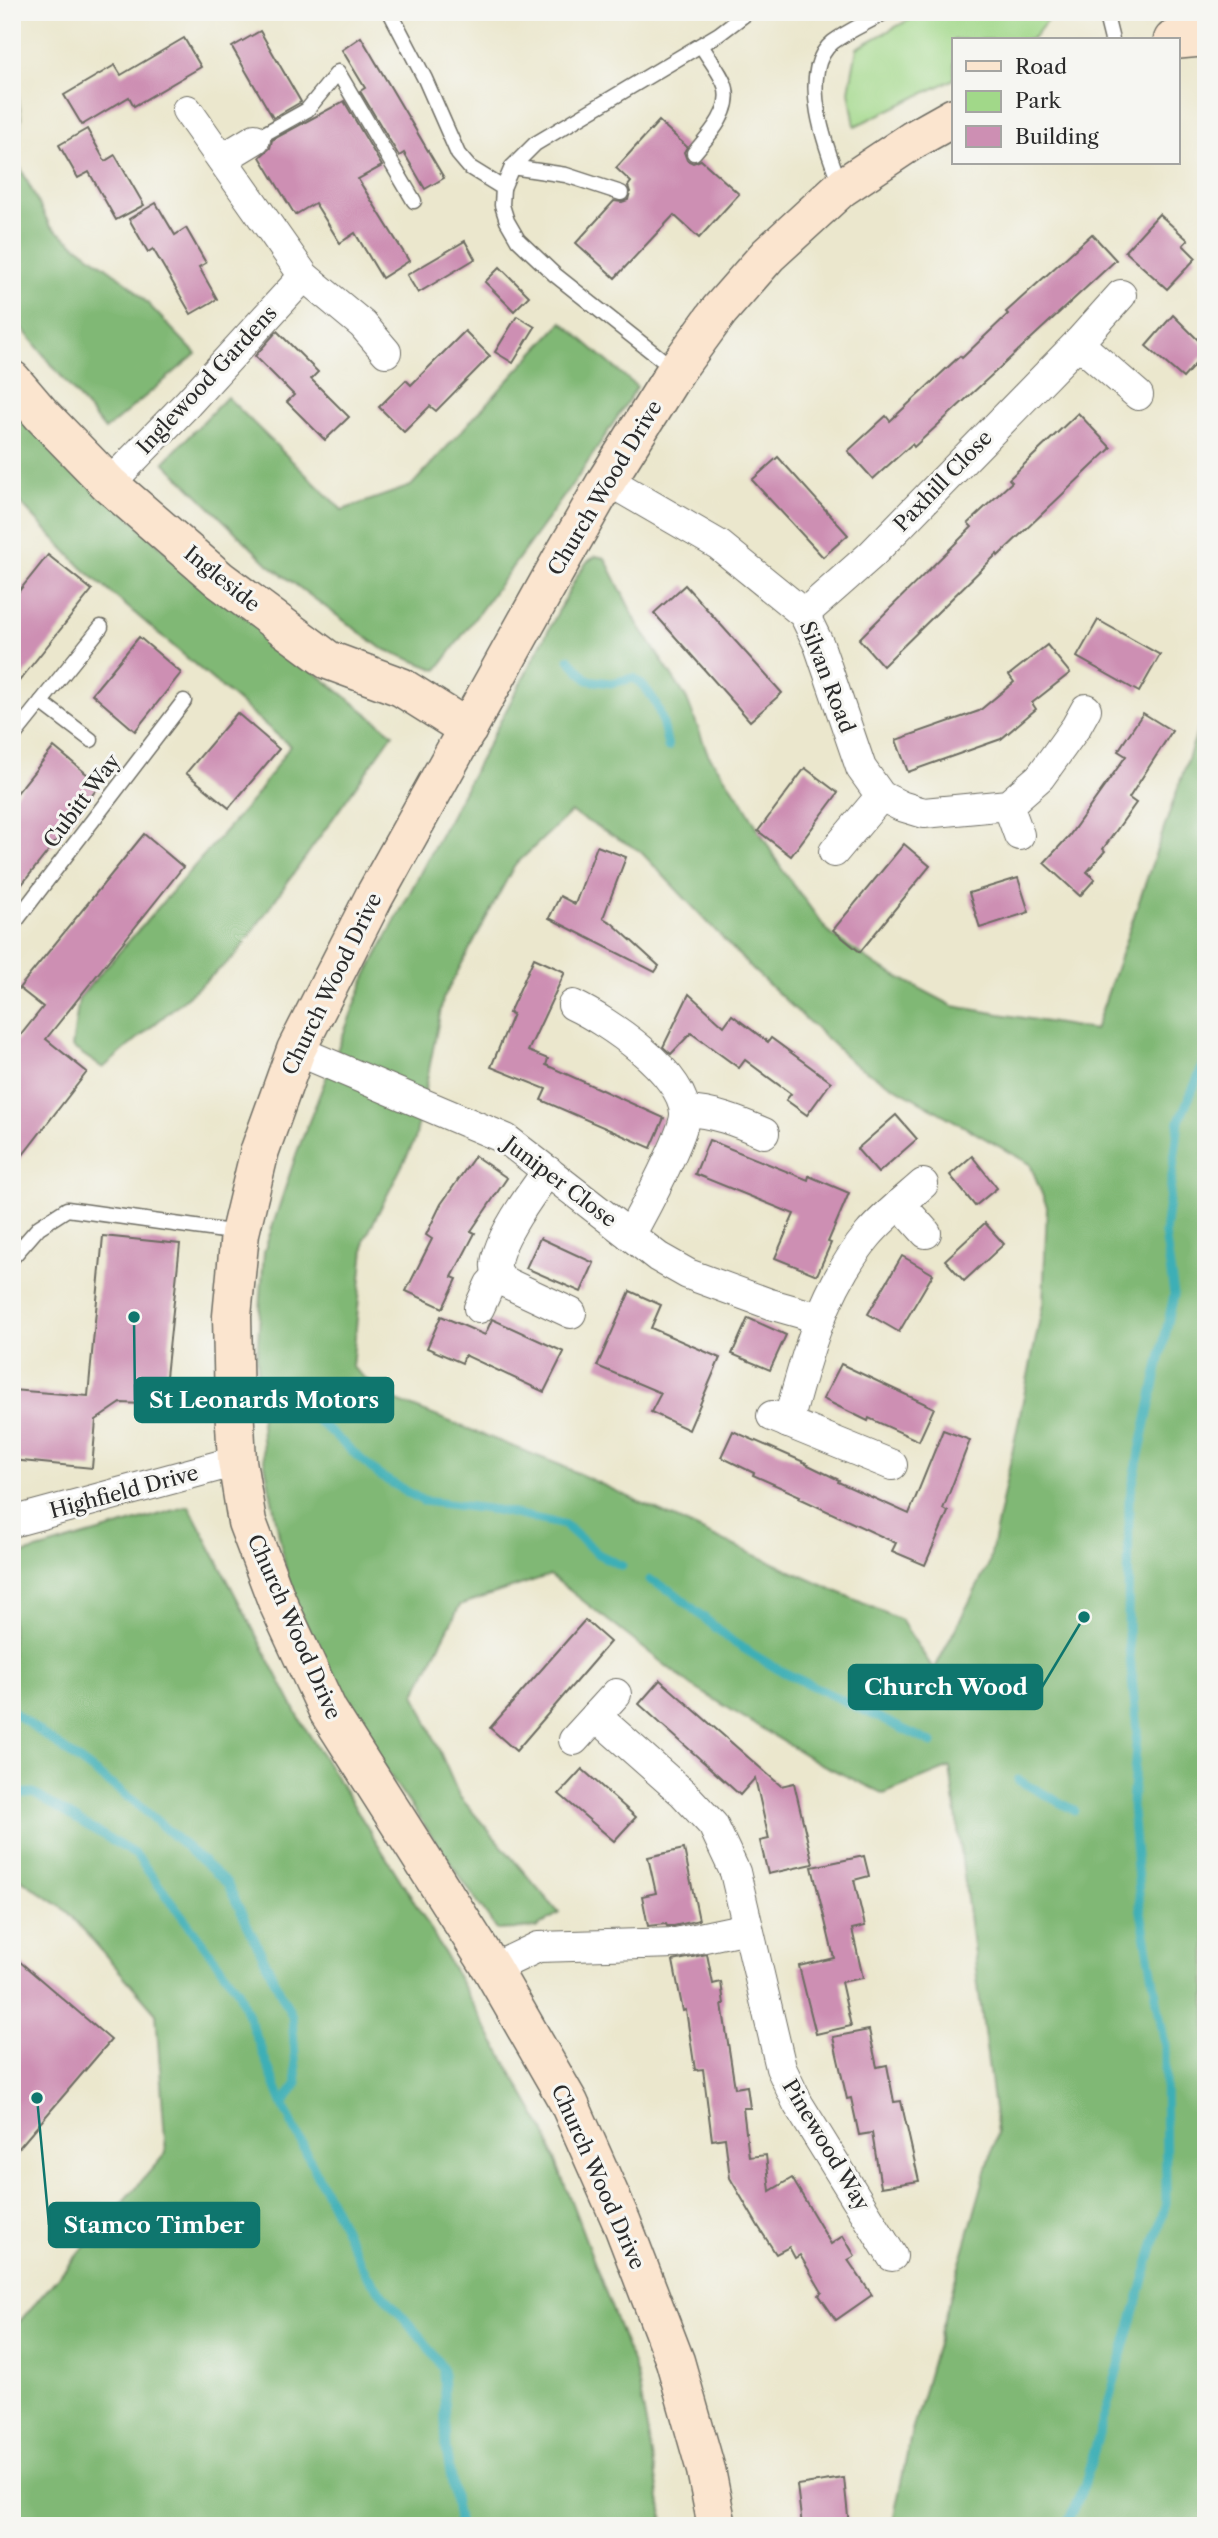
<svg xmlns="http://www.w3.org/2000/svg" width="1218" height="2538" font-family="'Libre Caslon Text',serif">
<rect width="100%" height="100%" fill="#f6f6f2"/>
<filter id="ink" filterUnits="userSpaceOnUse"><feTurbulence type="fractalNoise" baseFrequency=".0143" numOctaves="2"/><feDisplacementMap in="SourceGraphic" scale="14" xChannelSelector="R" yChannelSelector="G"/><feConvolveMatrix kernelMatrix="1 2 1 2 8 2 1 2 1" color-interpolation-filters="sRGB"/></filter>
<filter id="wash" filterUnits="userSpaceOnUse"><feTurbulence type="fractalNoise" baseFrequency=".00686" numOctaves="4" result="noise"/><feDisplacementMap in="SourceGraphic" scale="28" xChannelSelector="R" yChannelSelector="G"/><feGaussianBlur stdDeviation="1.57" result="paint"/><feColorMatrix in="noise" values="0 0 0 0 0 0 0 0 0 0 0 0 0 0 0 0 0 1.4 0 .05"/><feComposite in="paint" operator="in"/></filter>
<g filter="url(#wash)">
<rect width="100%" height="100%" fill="#ebe7cd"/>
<path fill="#a1d889" stroke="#66825a" stroke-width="2" d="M923,12H1054L1034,37L1028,40H954V79L855,126L849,91L857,48Z"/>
<g fill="#80b875" stroke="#567250" stroke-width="2" fill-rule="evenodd">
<path d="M12,56L21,118L18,163L50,226L129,284L196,354L105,430L12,316Z"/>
<path d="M562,322L637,387L578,477L437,670L381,648L269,565L164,462L227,397L342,510L411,486Z"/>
<path d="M12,402L186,571L393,734L235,956L103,1068L72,1047L79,998L254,798L290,746L82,568L12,494Z"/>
<path d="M596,556L605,558L637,623L687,699L708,754L742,801L781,868L829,933L879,967L953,1006L1095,1030L1206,706V2526H892L911,2435L997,2133L950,1767L884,1794L817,1762L692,1686L550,1575L460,1605L415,1694L459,1796L559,1913L536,1928L497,1930L366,1741L291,1596L263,1454L257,1357L264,1252L297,1152L367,974L577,576L587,562ZM571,812L640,851L752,969L854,1064L1030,1164L1047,1207L1043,1304L989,1564L934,1670L901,1620L717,1538L560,1465L387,1397L352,1367L365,1239L415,1140L443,999L514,866Z"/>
<path d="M189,1506L302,1723L423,1916L544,2130L637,2375L665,2526H12V2330L166,2153L156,2013L68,1912L12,1873V1557Z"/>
</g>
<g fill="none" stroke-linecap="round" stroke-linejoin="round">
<g stroke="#3eafb6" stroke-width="9">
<path d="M569,659L588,680L611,683L634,678C659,697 662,718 668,747"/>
<path d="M281,1388L380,1476L423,1501L496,1510L565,1525L598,1554L622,1566"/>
<path d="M650,1580L673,1592L733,1642L779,1670L932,1743"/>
<path d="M12,1711L135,1802L227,1883L292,2016L297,2083L283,2105"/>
<path d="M1018,1780L1074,1810"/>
<path d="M12,1794L33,1793L136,1855L238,1990L283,2105L367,2276L424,2341L443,2369L446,2449L459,2526"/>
<path d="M1066,2526L1084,2486L1166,2203L1165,2045L1140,1906L1132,1806L1137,1731L1128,1635L1129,1501L1174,1295L1165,1233L1179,1121L1206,1059"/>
</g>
</g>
<g id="blocks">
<g fill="#cd8fb3">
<path d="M260,31L301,102L273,118L232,47Z"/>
<path d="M361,37L444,178L425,189L404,153L399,156L360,91L365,88L342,50Z"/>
<path d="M184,38L201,67L134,106L129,97L82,125L64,95L115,65L121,75Z"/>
<path d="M344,101L382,166L358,179L409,261L382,278L355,233L340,243L315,203L295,215L260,157L270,148L272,140Z"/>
<path d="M659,121L687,147L684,152L687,160L693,163L701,160L739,194L699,238L674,215L615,278L576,243L614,201L622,202L628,200L630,192L628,186L631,182L616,168Z"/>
<path d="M87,129L105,161L115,155L144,205L116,220L89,172L78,178L59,145Z"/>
<path d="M156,203L175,235L186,228L206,263L199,267L217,299L191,314L153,249L148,252L129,219Z"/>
<path d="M1159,214L1188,240L1183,245L1196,258L1167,289L1125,251Z"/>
<path d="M1092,234L1116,260L914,447L912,444L873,479L848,451L886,416L890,421L960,356L962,358L1008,314L1006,312Z"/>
<path d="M465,241L475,259L418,293L407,275Z"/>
<path d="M500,267L529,296L514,311L485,282Z"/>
<path d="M1173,315L1206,348V352L1183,378L1146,346Z"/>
<path d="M517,316L535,327L513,363L495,352Z"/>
<path d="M277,331L318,372L311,379L349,417L325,440L287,402L294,395L255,356Z"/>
<path d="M465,331L490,356L436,411L430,406L404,432L379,407L406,380L411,385Z"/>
<path d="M1078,413L1111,448L998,556L997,554L883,666L859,639L972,527L968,523L1012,482L1009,479Z"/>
<path d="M778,457L848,535L823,557L752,480Z"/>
<path d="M48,555L92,590L12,690V600Z"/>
<path d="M685,585L782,693L750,721L654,613Z"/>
<path d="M1098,620L1160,655L1139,692L1077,657Z"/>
<path d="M139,637L181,673L135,731L92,694Z"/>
<path d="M1047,645L1070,673L1032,703L1036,709L1001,739L908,772L896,740L979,711L1014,682L1009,675Z"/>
<path d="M237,713L279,749L229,808L186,773Z"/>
<path d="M1143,713L1172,731L1129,798L1136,803L1103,849L1105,851L1087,872L1095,879L1080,896L1044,863L1069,836L1126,756L1118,751Z"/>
<path d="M54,747L100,785L12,897V799Z"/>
<path d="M805,768L838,793L791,856L758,831Z"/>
<path d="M144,834L183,867L46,1039L87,1072L12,1169V1046L43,1007L19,988Z"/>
<path d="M904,844L930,866L860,952L833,930Z"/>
<path d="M597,846L626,857L603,918L612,923L659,966L655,972L549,918L560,896L575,904Z"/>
<path d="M1018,878L1029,912L980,928L969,893Z"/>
<path d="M534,958L565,972L528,1051L548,1059L546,1065L664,1118L651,1148L541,1100L546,1089L491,1067L513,1014L509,1013Z"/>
<path d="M689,994L724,1026L732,1015L768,1042L771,1038L831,1082L807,1115L786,1100L791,1094L745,1060L739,1068L691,1033L671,1054L663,1047Z"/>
<path d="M896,1115L917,1139L878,1173L857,1149Z"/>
<path d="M709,1140L808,1180L809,1176L849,1193L828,1242L831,1243L817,1275L775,1258L794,1214L695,1174Z"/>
<path d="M475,1156L507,1178L471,1231L475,1233L452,1277L457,1279L443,1308L406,1291L432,1239L426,1235L441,1204Z"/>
<path d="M972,1156L997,1188L975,1206L950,1175Z"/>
<path d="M985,1223L1004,1244L964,1281L945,1260Z"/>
<path d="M103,1236L180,1244L163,1405L121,1403L96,1420L92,1468L12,1460V1390L88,1396Z"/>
<path d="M540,1238L594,1263L581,1292L526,1268Z"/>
<path d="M902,1256L933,1274L899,1332L868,1314Z"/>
<path d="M630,1291L661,1305L651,1328L720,1358L689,1430L651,1412L661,1393L597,1366Z"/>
<path d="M441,1316L485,1335L492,1319L564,1352L544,1392L465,1355L462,1363L427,1348Z"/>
<path d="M748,1318L786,1335L770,1370L732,1354Z"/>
<path d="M841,1364L934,1408L919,1441L869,1418L868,1421L823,1399Z"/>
<path d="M943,1430L970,1440L943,1509L948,1512L925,1565L892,1551L896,1543L799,1498L800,1496L753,1475L754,1473L721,1457L733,1431L806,1463V1464L839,1480L838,1482L909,1514Z"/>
<path d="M585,1620L610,1642L516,1751L490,1728Z"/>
<path d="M660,1680L781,1786L794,1783L813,1864L768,1874L760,1841L769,1839L755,1778L740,1795L639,1704Z"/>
<path d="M582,1769L636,1817L614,1841L559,1794Z"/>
<path d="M684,1849L699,1920L674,1926H667L666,1924L648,1926L642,1896L656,1893L648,1857Z"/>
<path d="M864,1856L869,1876L854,1880L865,1926L852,1929L863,1978L841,1982L851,2026L816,2034L799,1966L834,1958L812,1867Z"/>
<path d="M707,1954L713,1984L721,1982L724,2004H722L735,2088L747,2086L750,2108H743L749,2157L766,2155L770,2191L792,2178L831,2244L843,2236L855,2256L848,2260L872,2295L836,2320L819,2295L822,2292L800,2255L795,2258L789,2247L776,2254L758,2226L730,2178L725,2138L712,2140L703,2069L695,2070L686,2010L683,2011L673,1961Z"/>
<path d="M12,1955L111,2040L12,2156Z"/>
<path d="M869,2030L877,2067L887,2065L894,2102L901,2101L919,2181L881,2187L872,2133L859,2135L851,2098L847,2099L833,2037Z"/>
<path d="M844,2478L849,2526H802L797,2485Z"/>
</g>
</g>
</g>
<g filter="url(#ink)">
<use href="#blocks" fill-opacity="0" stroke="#6e6d64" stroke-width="2"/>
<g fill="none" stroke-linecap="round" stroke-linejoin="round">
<defs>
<g id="lane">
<path d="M390,12L425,79L458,154L469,167L503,188L502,205L507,221L518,240L554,274L675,370"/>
<path d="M1105,12L1112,40"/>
<path d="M255,139L307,110L338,72L414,201"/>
<path d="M694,153C708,136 731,113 726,89C723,75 708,58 701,45"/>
<path d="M512,167L566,175L621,193"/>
<path d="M841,186C827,151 796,71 833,42C849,30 869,22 885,12"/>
<path d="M503,188L512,167L535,144L719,34L748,12"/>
<path d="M41,702L91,740"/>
<path d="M12,738L101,627"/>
<path d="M12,926L184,701"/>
<path d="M12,1258L39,1227L67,1209L238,1233"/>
</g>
<g id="street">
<path d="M187,110L304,276L363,325L386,352"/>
<path d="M222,159L255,139"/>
<path d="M1078,343L1138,395"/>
<path d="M607,480L719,545L804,614L819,645L861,768L881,796L901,806L924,813L1008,805L1040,777L1076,727L1086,709"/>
<path d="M109,484L187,404L304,276"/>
<path d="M804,614L872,554L1078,343L1121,295"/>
<path d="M1008,805L1019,835"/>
<path d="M834,852L881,796"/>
<path d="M573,1005C607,1021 683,1072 685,1113C686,1132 642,1214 630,1235"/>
<path d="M296,1050L506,1139L658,1257L688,1274L770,1304L819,1318"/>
<path d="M685,1111C714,1112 738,1122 764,1133"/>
<path d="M548,1171C532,1192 498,1239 496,1264C495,1272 500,1279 507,1283L571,1313"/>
<path d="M900,1204L926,1233"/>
<path d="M479,1308L490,1284L499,1275"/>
<path d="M772,1416L892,1465"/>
<path d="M788,1423C805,1358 824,1287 868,1235C884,1216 905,1200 923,1184"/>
<path d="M12,1522L237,1461"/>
<path d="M596,1716L683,1793L713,1825L735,1872L781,2068L798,2104L892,2256"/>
<path d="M574,1740L616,1694"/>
<path d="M492,1969L538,1947L676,1943L747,1928"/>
</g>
<g id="secondary">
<path d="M1173,40L1206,37"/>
<path d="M12,380L41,414L109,484L220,580L328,660L401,687L468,729"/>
<path d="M717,2526L706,2470L675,2361L622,2223L569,2103L492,1969L328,1711L277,1601L247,1522L237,1461L234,1406L232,1316L240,1233L260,1150L296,1050L374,897L560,562L607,480L676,370L719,311L768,255L841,188L913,140L954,117"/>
</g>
</defs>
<use href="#lane" stroke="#6e6d64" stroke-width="17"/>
<use href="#street" stroke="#6e6d64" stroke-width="32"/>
<use href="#secondary" stroke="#6e6d64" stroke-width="41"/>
<use href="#lane" stroke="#fff" stroke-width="14"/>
<use href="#street" stroke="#fff" stroke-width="30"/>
<use href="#secondary" stroke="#fbe5cf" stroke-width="38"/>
</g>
</g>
<g text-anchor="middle" stroke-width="6" stroke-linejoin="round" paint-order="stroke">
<g font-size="21" fill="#2b2b2b" stroke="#f6f6f2">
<text transform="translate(207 380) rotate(-47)" y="7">Inglewood Gardens</text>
<text transform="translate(943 481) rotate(-46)" y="7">Paxhill Close</text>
<text transform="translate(605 488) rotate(-59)" y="7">Church Wood Drive</text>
<text transform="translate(222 579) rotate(39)" y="7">Ingleside</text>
<text transform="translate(827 677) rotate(69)" y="7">Silvan Road</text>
<text transform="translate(82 801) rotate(-53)" y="7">Cubitt Way</text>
<text transform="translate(332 984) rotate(-64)" y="7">Church Wood Drive</text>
<text transform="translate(560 1182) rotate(37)" y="7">Juniper Close</text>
<text transform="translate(124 1492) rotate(-15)" y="7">Highfield Drive</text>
<text transform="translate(294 1627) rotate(66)" y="7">Church Wood Drive</text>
<text transform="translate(826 2145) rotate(59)" y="7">Pinewood Way</text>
<text transform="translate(598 2177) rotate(66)" y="7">Church Wood Drive</text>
</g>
</g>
<path fill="none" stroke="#0f766e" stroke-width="2.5" d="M134 1317L135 1400M1084 1617L1042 1687M37 2098L49 2225"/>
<g fill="#0f766e" stroke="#f6f6f2" stroke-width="2.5">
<circle cx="134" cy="1317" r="7"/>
<circle cx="1084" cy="1617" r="7"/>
<circle cx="37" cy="2098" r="7"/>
</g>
<g fill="#0f766e" stroke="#0f766e" stroke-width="2.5">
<rect x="135" y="1378" width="258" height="44" rx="7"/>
<rect x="849" y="1665" width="193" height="44" rx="7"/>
<rect x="49" y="2203" width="210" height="44" rx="7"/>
</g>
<g font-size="23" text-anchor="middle" font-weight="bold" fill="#fff">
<text x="264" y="1408">St Leonards Motors</text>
<text x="946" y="1695">Church Wood</text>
<text x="154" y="2233">Stamco Timber</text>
</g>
<rect width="1218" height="2538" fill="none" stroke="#f6f6f2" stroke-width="42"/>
<rect x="952" y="38" width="228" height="126" fill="#f6f6f2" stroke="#a5a5a2" stroke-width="2"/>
<rect x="966" y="61" width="35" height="10" fill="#fbe5cf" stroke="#a5a5a2" stroke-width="2"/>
<text x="1015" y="74" font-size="21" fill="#2b2b2b">Road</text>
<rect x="966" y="91" width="35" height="21" fill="#a1d889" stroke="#a5a5a2" stroke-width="2"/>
<text x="1015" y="108" font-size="21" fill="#2b2b2b">Park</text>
<rect x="966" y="126" width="35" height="21" fill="#cd8fb3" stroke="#a5a5a2" stroke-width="2"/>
<text x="1015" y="144" font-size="21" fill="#2b2b2b">Building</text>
</svg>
